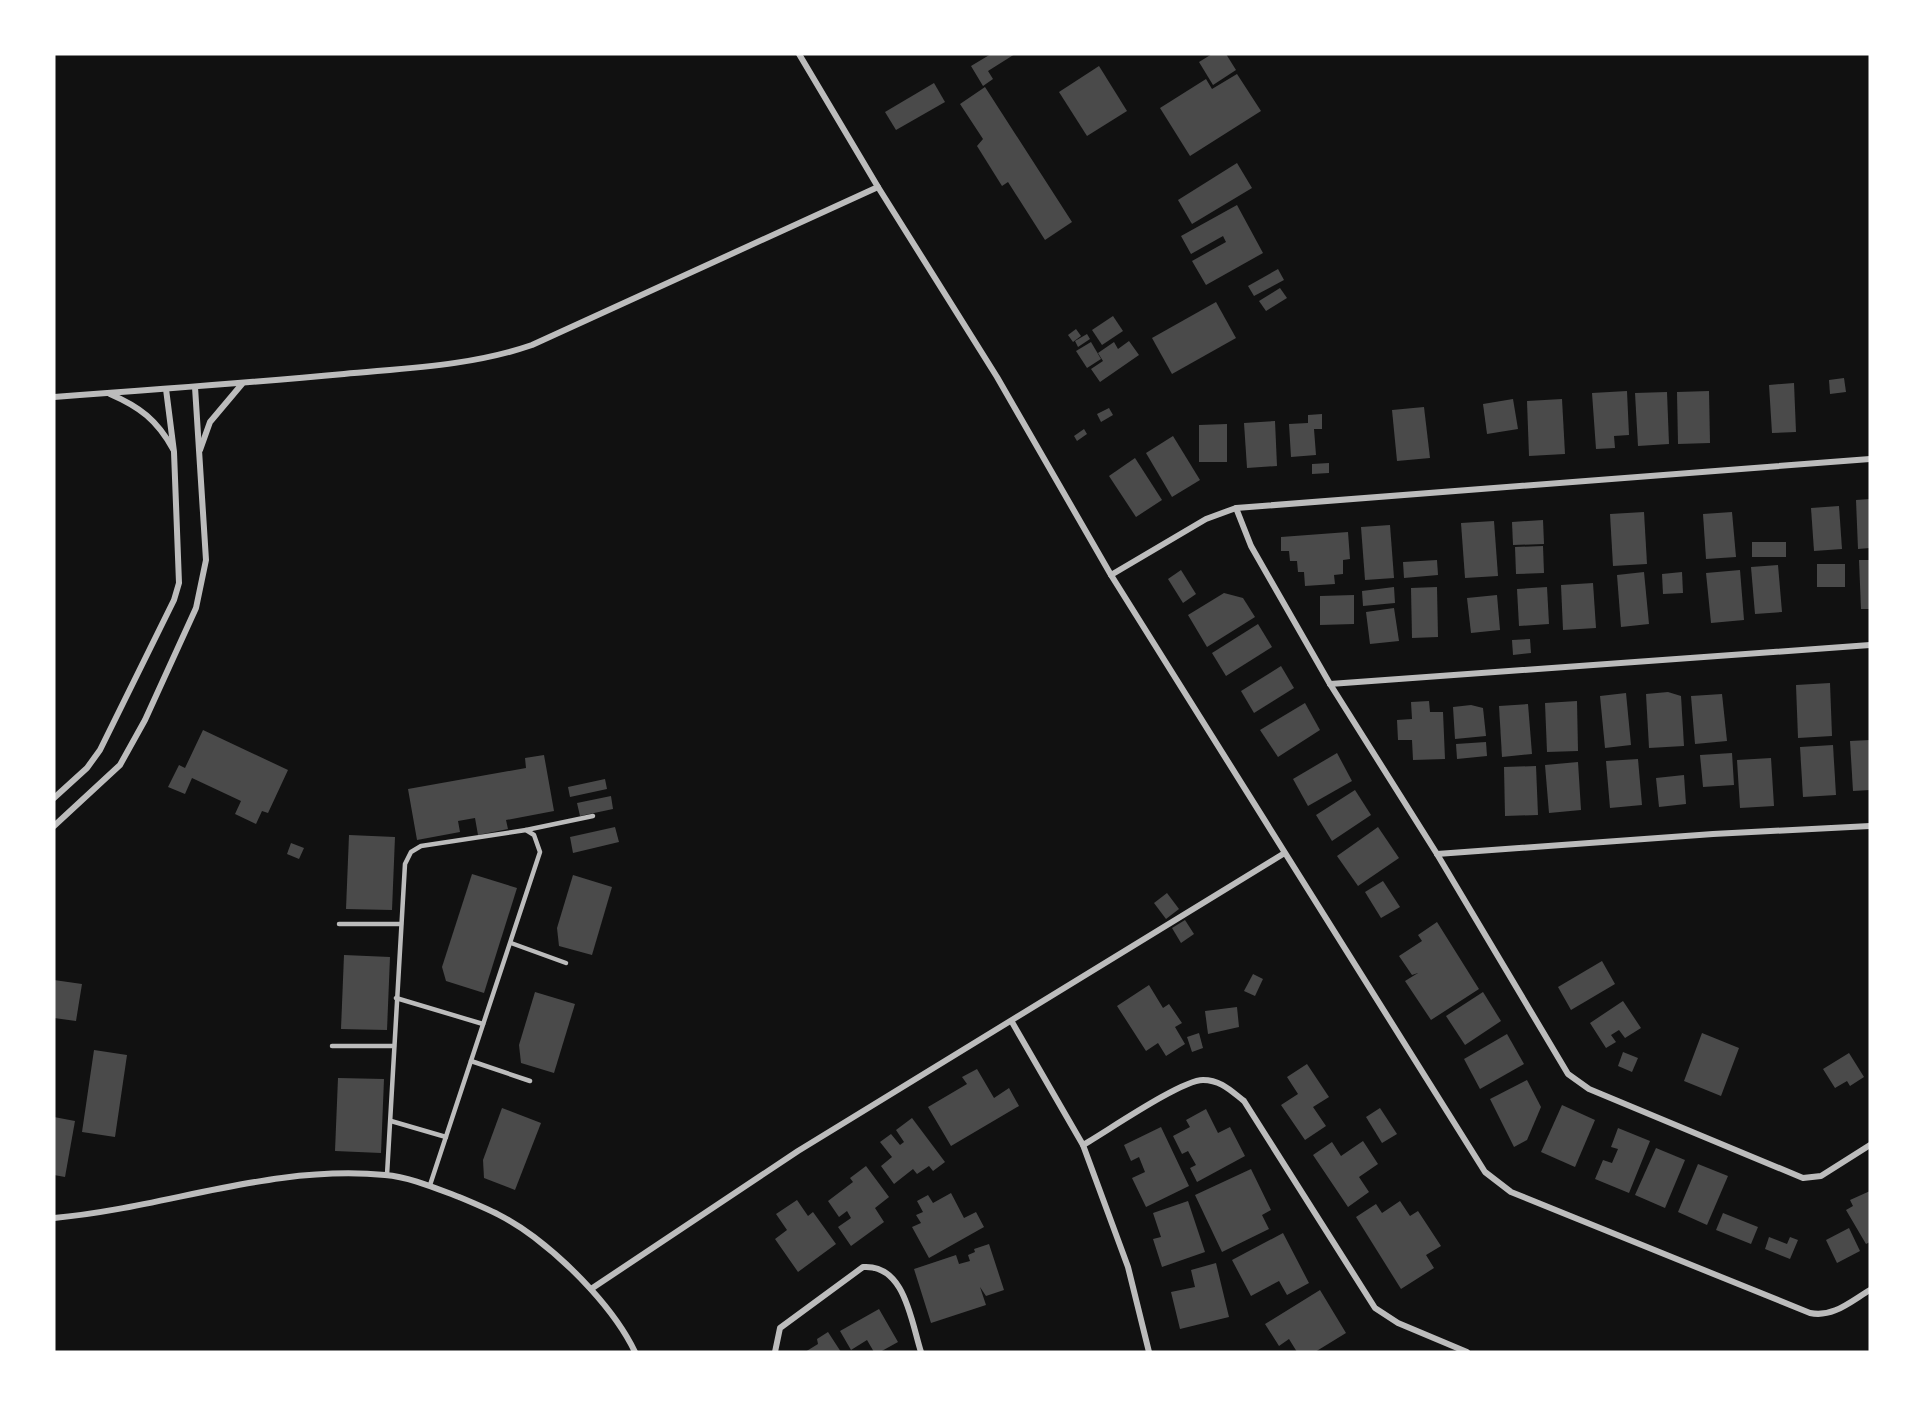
<svg xmlns="http://www.w3.org/2000/svg" width="1924" height="1406" font-family="Quicksand,sans-serif">
<rect width="100%" height="100%" fill="#111"/>
<g fill="#4a4a4a">
<path d="M991,54H1015L988,71L993,79L983,86L971,66Z"/>
<path d="M1212,54H1226L1236,70L1213,85L1199,62Z"/>
<path d="M1099,66L1127,111L1087,136L1059,92Z"/>
<path d="M1237,74L1261,111L1190,156L1160,108L1206,79L1212,89Z"/>
<path d="M934,83L945,102L896,130L885,112Z"/>
<path d="M985,87L1072,222L1045,240L1008,182L1002,186L977,146L983,139L960,104Z"/>
<path d="M1237,163L1252,188L1192,224L1178,200Z"/>
<path d="M1237,205L1263,253L1206,285L1192,261L1226,242L1223,236L1191,254L1181,236Z"/>
<path d="M1278,269L1284,280L1254,296L1248,286Z"/>
<path d="M1280,288L1287,298L1266,311L1259,301Z"/>
<path d="M1216,302L1236,338L1172,374L1152,338Z"/>
<path d="M1113,316L1123,331L1102,345L1092,330Z"/>
<path d="M1076,329L1081,336L1073,342L1068,335Z"/>
<path d="M1087,334L1090,339L1078,347L1075,341Z"/>
<path d="M1129,341L1139,355L1100,382L1091,369L1103,361L1098,353L1114,342L1118,349Z"/>
<path d="M1091,342L1101,359L1087,368L1076,351Z"/>
<path d="M1844,378L1846,392L1830,394L1829,380Z"/>
<path d="M1794,383L1796,432L1772,433L1769,385Z"/>
<path d="M1627,391L1629,435L1614,436L1615,448L1596,449L1592,393Z"/>
<path d="M1709,391L1710,443L1678,444L1677,392Z"/>
<path d="M1667,392L1669,444L1638,446L1635,393Z"/>
<path d="M1513,399L1518,429L1487,434L1483,404Z"/>
<path d="M1562,399L1565,454L1529,456L1527,401Z"/>
<path d="M1424,407L1430,458L1397,461L1392,410Z"/>
<path d="M1109,408L1113,415L1101,422L1097,414Z"/>
<path d="M1322,414V429H1314L1316,455L1291,457L1289,424L1308,423V415Z"/>
<path d="M1275,421L1277,466L1247,468L1244,423Z"/>
<path d="M1227,424V462H1199V425Z"/>
<path d="M1084,429L1087,434L1077,441L1074,436Z"/>
<path d="M1173,436L1200,480L1172,497L1146,453Z"/>
<path d="M1135,458L1162,500L1136,517L1109,476Z"/>
<path d="M1329,463V473L1312,474V464Z"/>
<path d="M1870,499V548L1858,549L1856,500Z"/>
<path d="M1839,506L1842,549L1814,551L1811,508Z"/>
<path d="M1644,512L1647,564L1613,566L1610,514Z"/>
<path d="M1732,512L1736,557L1706,559L1703,514Z"/>
<path d="M1543,520L1544,544L1513,545L1512,522Z"/>
<path d="M1494,521L1498,576L1465,578L1461,523Z"/>
<path d="M1390,525L1394,578L1365,580L1361,527Z"/>
<path d="M1348,532L1350,559L1343,560V574L1334,575L1335,584L1305,586L1304,572H1298L1297,561H1290L1289,551H1281V537Z"/>
<rect x="1752" y="542" width="34" height="15"/>
<path d="M1543,546L1544,573L1516,574L1515,547Z"/>
<path d="M1437,560L1438,575L1404,578L1403,562Z"/>
<path d="M1859,560H1870V609H1861Z"/>
<rect x="1817" y="564" width="28" height="23"/>
<path d="M1778,565L1782,612L1755,614L1751,567Z"/>
<path d="M1181,570L1196,594L1183,603L1168,579Z"/>
<path d="M1740,570L1744,620L1711,623L1706,573Z"/>
<path d="M1644,572L1649,624L1621,627L1617,575Z"/>
<path d="M1682,572L1683,593L1663,594L1662,574Z"/>
<path d="M1593,583L1596,628L1563,630L1561,585Z"/>
<path d="M1394,587L1395,603L1363,606L1362,591Z"/>
<path d="M1437,587L1438,637L1412,638L1411,588Z"/>
<path d="M1547,587L1549,624L1519,626L1517,589Z"/>
<path d="M1224,593L1243,598L1255,617L1207,647L1188,615Z"/>
<path d="M1354,595V624L1320,625V596Z"/>
<path d="M1497,595L1500,630L1471,633L1467,598Z"/>
<path d="M1394,608L1399,641L1370,644L1366,612Z"/>
<path d="M1258,624L1272,647L1226,676L1212,653Z"/>
<path d="M1530,639L1531,653L1513,655L1512,640Z"/>
<path d="M1281,666L1294,688L1254,713L1241,691Z"/>
<path d="M1830,683L1832,736L1798,738L1796,685Z"/>
<path d="M1668,692L1681,696L1684,746L1649,748L1646,694Z"/>
<path d="M1626,693L1631,745L1605,748L1600,696Z"/>
<path d="M1722,694L1727,741L1695,744L1691,696Z"/>
<path d="M1429,701L1430,712H1443L1445,759L1413,760L1412,740H1398L1397,720L1412,719L1411,702Z"/>
<path d="M1577,701L1578,751L1547,752L1545,703Z"/>
<path d="M1305,703L1320,730L1278,757L1260,730Z"/>
<path d="M1528,704L1532,754L1502,757L1499,706Z"/>
<path d="M1471,705L1483,708L1486,736L1455,739L1453,707Z"/>
<path d="M203,730L288,770L268,813L262,811L256,824L235,814L241,801L192,778L185,794L168,787L179,765L185,768Z"/>
<path d="M1870,740V790L1853,791L1850,741Z"/>
<path d="M1486,742L1487,756L1457,759L1456,744Z"/>
<path d="M1833,745L1836,795L1803,797L1800,747Z"/>
<path d="M1337,753L1352,781L1308,806L1293,779Z"/>
<path d="M1732,753L1734,785L1703,787L1700,755Z"/>
<path d="M544,755L554,811L506,820L508,829L478,835L475,818L458,821L460,832L417,840L408,789L526,768L525,758Z"/>
<path d="M1771,758L1774,806L1740,808L1737,760Z"/>
<path d="M1638,759L1642,805L1610,808L1606,761Z"/>
<path d="M1578,762L1581,810L1549,813L1545,765Z"/>
<path d="M1536,766L1538,815L1505,816L1504,767Z"/>
<path d="M1684,775L1686,804L1659,807L1656,778Z"/>
<path d="M605,779L607,789L570,797L568,787Z"/>
<path d="M1355,790L1371,815L1332,841L1316,815Z"/>
<path d="M611,796L613,809L580,816L577,803Z"/>
<path d="M615,827L619,842L573,853L570,837Z"/>
<path d="M1378,827L1399,858L1358,886L1337,856Z"/>
<path d="M349,835L395,837L392,910L346,909Z"/>
<path d="M291,843L304,848L299,859L287,854Z"/>
<path d="M472,874L517,888L484,993L446,981L442,967Z"/>
<path d="M573,875L612,887L592,955L559,946L557,928Z"/>
<path d="M1383,881L1400,907L1381,918L1365,892Z"/>
<path d="M1167,893L1179,909L1166,919L1154,903Z"/>
<path d="M1185,920L1194,934L1181,943L1172,928Z"/>
<path d="M1437,922L1479,989L1431,1020L1405,981L1418,973L1412,975L1399,956L1422,941L1418,935Z"/>
<path d="M344,955L390,957L387,1030L341,1029Z"/>
<path d="M1602,961L1615,984L1571,1010L1558,987Z"/>
<path d="M1253,974L1263,979L1255,996L1244,991Z"/>
<path d="M54,980L82,984L76,1021L54,1018Z"/>
<path d="M1149,985L1163,1008L1169,1004L1182,1023L1175,1027L1185,1044L1166,1056L1158,1043L1146,1051L1117,1006Z"/>
<path d="M535,992L575,1004L554,1073L521,1063L519,1045Z"/>
<path d="M1483,992L1501,1021L1465,1045L1446,1016Z"/>
<path d="M1623,1001L1641,1028L1625,1038L1619,1030L1611,1035L1616,1042L1606,1048L1590,1023Z"/>
<path d="M1237,1007L1239,1027L1208,1034L1205,1011Z"/>
<path d="M1199,1033L1203,1048L1192,1052L1187,1037Z"/>
<path d="M1702,1033L1739,1048L1721,1096L1684,1081Z"/>
<path d="M1507,1034L1524,1064L1480,1089L1464,1059Z"/>
<path d="M94,1050L127,1055L115,1137L82,1132Z"/>
<path d="M1623,1052L1638,1058L1632,1072L1618,1066Z"/>
<path d="M1849,1053L1864,1077L1850,1086L1847,1081L1835,1088L1823,1069Z"/>
<path d="M1307,1064L1329,1097L1313,1107L1326,1126L1305,1140L1281,1105L1298,1094L1287,1077Z"/>
<path d="M977,1069L994,1098L1009,1088L1019,1106L951,1146L928,1107L967,1084L962,1077Z"/>
<path d="M338,1078L384,1079L381,1153L335,1151Z"/>
<path d="M1527,1080L1541,1107L1527,1140L1514,1147L1490,1099Z"/>
<path d="M1562,1105L1595,1120L1575,1167L1541,1152Z"/>
<path d="M502,1108L541,1123L515,1190L484,1178L483,1160Z"/>
<path d="M1380,1108L1397,1134L1382,1143L1366,1117Z"/>
<path d="M1206,1109L1218,1133L1230,1127L1245,1156L1197,1182L1190,1168L1196,1165L1188,1151L1182,1154L1173,1136L1190,1127L1186,1120Z"/>
<path d="M54,1117L75,1121L65,1177L54,1175Z"/>
<path d="M912,1118L945,1162L933,1171L929,1166L917,1174L913,1169L894,1184L881,1166L892,1157L880,1142L891,1134L900,1145L904,1142L896,1130Z"/>
<path d="M1161,1127L1189,1186L1146,1207L1132,1178L1145,1172L1139,1157L1131,1161L1124,1145Z"/>
<path d="M1618,1128L1650,1141L1629,1193L1595,1179L1603,1160L1612,1163L1618,1149L1611,1147Z"/>
<path d="M1363,1141L1378,1164L1359,1177L1369,1192L1348,1207L1313,1155L1332,1142L1341,1156Z"/>
<path d="M1656,1148L1685,1160L1665,1208L1635,1195Z"/>
<path d="M1698,1164L1728,1176L1707,1225L1678,1212Z"/>
<path d="M866,1166L889,1197L875,1208L884,1222L851,1246L838,1227L851,1218L847,1211L839,1217L828,1201L853,1182L850,1178Z"/>
<path d="M1251,1169L1271,1210L1262,1215L1269,1229L1222,1252L1195,1195Z"/>
<path d="M1870,1191V1242L1866,1244L1846,1210L1853,1206L1850,1200Z"/>
<path d="M951,1193L964,1218L976,1212L984,1227L929,1258L912,1227L921,1223L916,1215L923,1212L917,1201L928,1195L933,1203Z"/>
<path d="M797,1200L808,1216L813,1212L836,1244L798,1272L775,1239L787,1230L776,1214Z"/>
<path d="M1188,1201L1205,1252L1162,1267L1153,1239L1161,1237L1153,1213Z"/>
<path d="M1400,1201L1410,1216L1418,1211L1441,1246L1426,1255L1434,1268L1401,1289L1356,1217L1376,1204L1382,1213Z"/>
<path d="M1723,1213L1758,1227L1751,1244L1716,1230Z"/>
<path d="M1849,1228L1860,1251L1837,1263L1826,1240Z"/>
<path d="M1283,1233L1309,1283L1287,1295L1279,1281L1251,1296L1232,1260Z"/>
<path d="M1769,1237L1787,1244L1790,1237L1798,1240L1790,1259L1765,1249Z"/>
<path d="M989,1244L1004,1290L986,1296L980,1287L986,1305L931,1323L914,1269L956,1255L959,1264L970,1261L968,1255L975,1252L974,1249Z"/>
<path d="M1216,1263L1229,1317L1180,1329L1171,1292L1195,1287L1191,1270Z"/>
<path d="M1320,1290L1346,1333L1315,1352H1297L1289,1339L1279,1346L1265,1324Z"/>
<path d="M879,1309L898,1342L880,1352H874L867,1340L851,1350L840,1331Z"/>
<path d="M828,1332L841,1352H805L818,1344L817,1339Z"/>
</g>
<g fill="none" stroke-linecap="round" stroke-linejoin="round">
<g stroke="#bcbcbc" stroke-width="4.5">
<path d="M526,830L593,816"/>
<path d="M339,924H401"/>
<path d="M511,943L566,963"/>
<path d="M396,998L483,1024"/>
<path d="M332,1046H394"/>
<path d="M471,1061L530,1081"/>
<path d="M391,1121L446,1137"/>
<path d="M387,1175L405,864L411,852L421,846L526,830L534,835L540,852L430,1185"/>
</g>
<g stroke="#bcbcbc" stroke-width="6">
<path d="M799,54L878,187L997,377L1111,575L1485,1172L1511,1192L1810,1313C1833,1318 1851,1301 1870,1290"/>
<path d="M110,394C140,407 157,420 173,449"/>
<path d="M54,397C151,390 247,383 344,374C407,368 471,366 532,345L878,187"/>
<path d="M200,450L210,422L242,384"/>
<path d="M1236,508L1251,546L1330,684L1437,854L1568,1074L1589,1089L1803,1178L1821,1176L1870,1145"/>
<path d="M1111,575L1206,519L1236,508L1870,459"/>
<path d="M1330,684L1870,645"/>
<path d="M54,798L87,768L100,750L174,600L179,583L174,452L166,389"/>
<path d="M54,826L120,765L145,720L196,608L206,560L195,387"/>
<path d="M1437,854L1713,834L1870,826"/>
<path d="M1012,1022L1083,1145L1128,1267L1149,1352"/>
<path d="M1083,1145C1106,1132 1181,1080 1203,1080C1221,1080 1231,1091 1244,1101L1375,1308L1398,1323L1467,1352"/>
<path d="M54,1218C165,1208 272,1164 385,1175C410,1177 435,1188 459,1197C490,1210 507,1217 534,1237C571,1265 615,1310 635,1352"/>
<path d="M591,1289L798,1151L1283,854"/>
<path d="M775,1352L780,1328L863,1267C905,1264 911,1321 921,1352"/>
</g>
</g>
<rect width="1924" height="1406" fill="none" stroke="#ffffff" stroke-width="111"/>
</svg>
